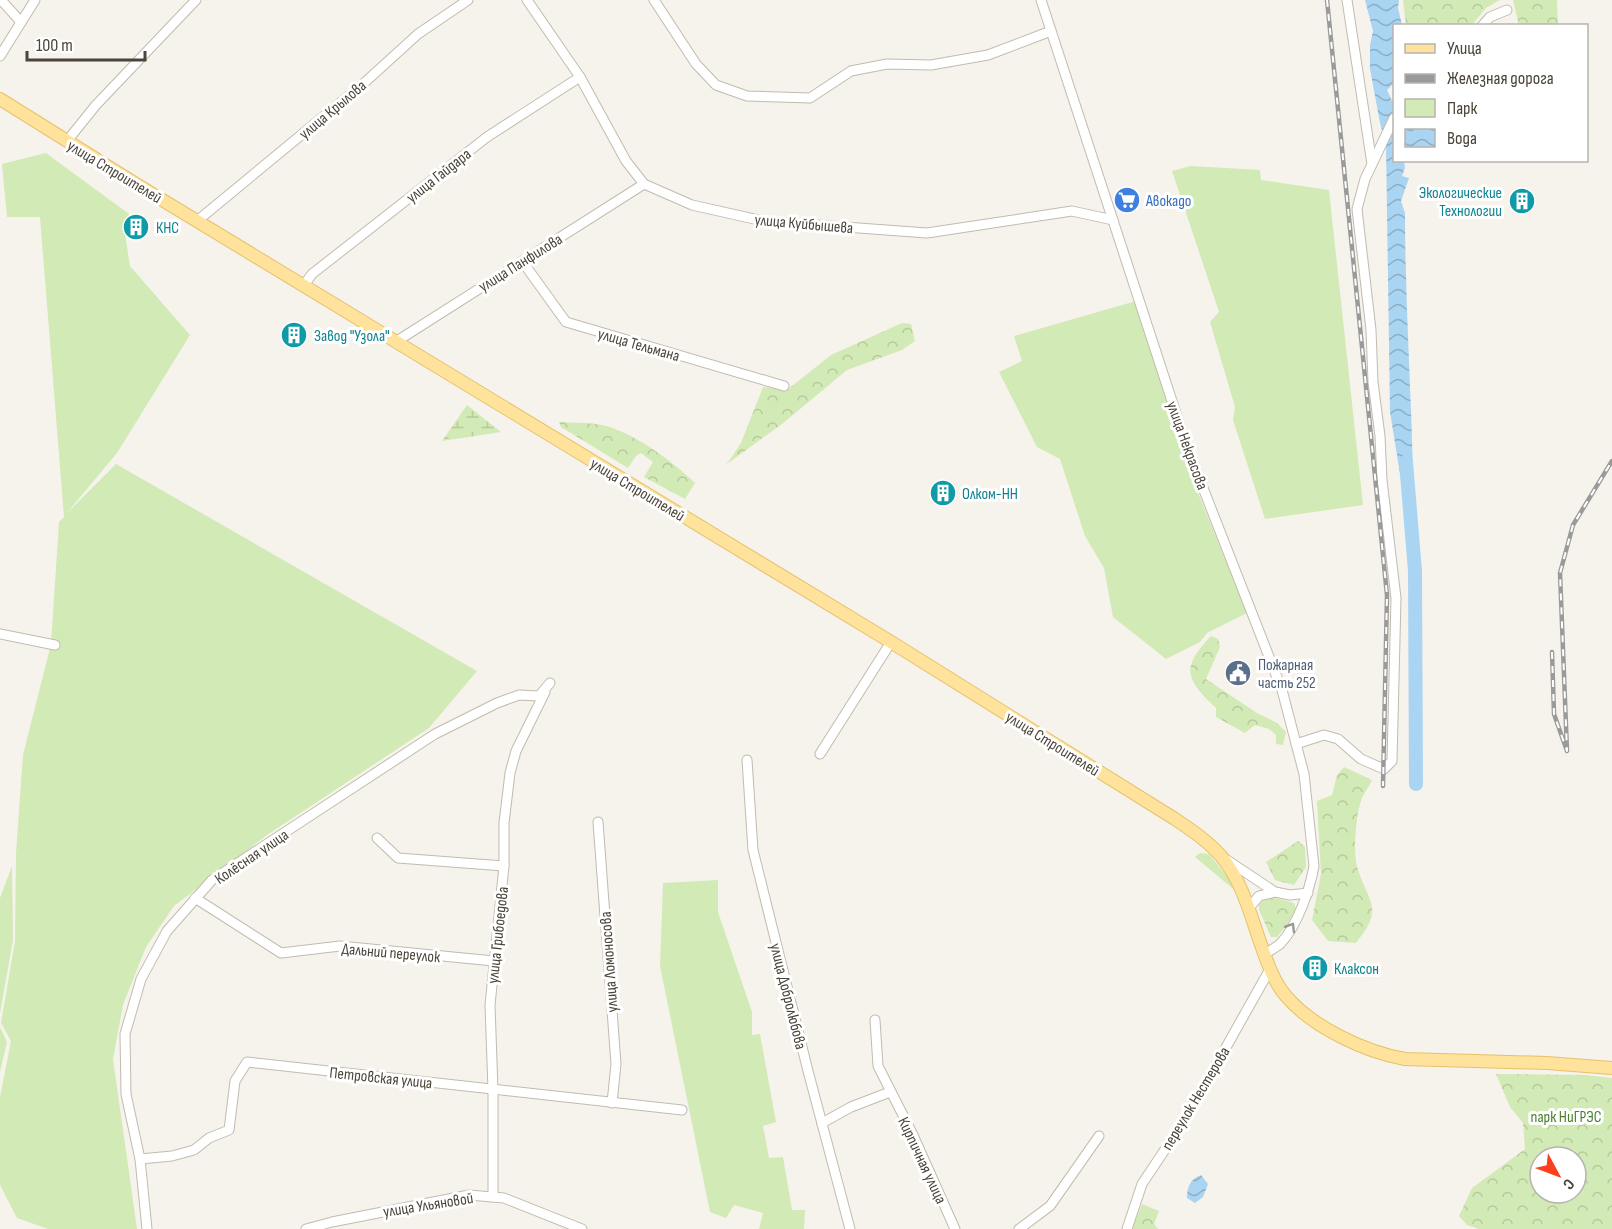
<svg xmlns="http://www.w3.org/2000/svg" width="1612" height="1229" font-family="'Sofia Sans Condensed',sans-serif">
<defs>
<pattern id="forest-crowns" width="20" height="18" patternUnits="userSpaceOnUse" patternTransform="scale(1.5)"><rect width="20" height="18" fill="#d2eab5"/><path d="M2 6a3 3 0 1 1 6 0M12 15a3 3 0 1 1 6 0" fill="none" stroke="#b6ca9c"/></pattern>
<pattern id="wetland-marsh" width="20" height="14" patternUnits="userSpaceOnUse" patternTransform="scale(1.5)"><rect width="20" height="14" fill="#d2eab5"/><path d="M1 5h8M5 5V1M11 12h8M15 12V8" fill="none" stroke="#b6ca9c"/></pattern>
<pattern id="water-waves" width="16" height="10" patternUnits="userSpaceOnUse" patternTransform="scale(1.5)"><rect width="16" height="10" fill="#a9d4f2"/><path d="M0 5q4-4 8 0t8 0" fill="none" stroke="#8caec5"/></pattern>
</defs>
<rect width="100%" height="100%" fill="#f6f3ec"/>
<g fill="#d2eab5">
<path d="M46,153L129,214L125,234L130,266L190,335L117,453L66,514L116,464L477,671L429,728L267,835L174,906L146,947L123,1005L113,1059L137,1229H48L17,1218L0,1185V1097L11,1041L1,1023L15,941L16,853L23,755L51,644L59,522L64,517L40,217H7L2,164Z"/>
<path d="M1191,166L1260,170L1261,180L1329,190L1363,505L1265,519L1233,420L1235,407L1210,322L1219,312L1172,171Z"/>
<path d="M1136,301L1196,488L1247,613L1207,633L1200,642L1166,659L1113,617L1104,568L1085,536L1060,459L1037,447L999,372L1022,361L1014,336Z"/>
<path d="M1200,853L1209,854L1232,883V888L1195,857Z"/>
<path d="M12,866L13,940L0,1013V898Z"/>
<path d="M718,880V912L752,1012V1035L760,1034L776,1122L763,1126L769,1158L783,1157L792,1210H805L804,1229H759L763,1213L734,1205L726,1218L710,1212L660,966L663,883Z"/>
<path d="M0,1027L7,1042L0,1072Z"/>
</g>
<g fill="url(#forest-crowns)" fill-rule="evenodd">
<path d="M1403,0H1500L1486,8L1472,25L1406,26Z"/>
<path d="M1513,0H1557L1558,25H1519Z"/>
<path d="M902,323L911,324L915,341L902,350L847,370L782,424L727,464L741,443L763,387L787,390L831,355Z"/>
<path d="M559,422C576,423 594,422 610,427C641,438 672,461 695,483L685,499L644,477L653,462L641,453L636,456L628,468L561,427Z"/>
<path d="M1211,636L1218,639L1220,647L1206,679L1257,713L1277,723L1286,732L1283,745L1276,744V735L1269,729L1255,725L1245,733L1216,717V708C1186,680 1180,668 1211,636Z"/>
<path d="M1344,767L1372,780C1369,787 1363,794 1361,801C1356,815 1353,851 1357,866C1367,902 1386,907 1356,943L1328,941L1312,920L1321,874L1317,801L1332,795L1337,775Z"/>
<path d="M1298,841L1305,847L1306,867L1294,885L1275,880L1266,862Z"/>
<path d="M1277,898L1294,903L1296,909L1287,925L1277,937H1271L1259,910V904L1265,899Z"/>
<path d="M1496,1074L1584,1075L1612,1078V1229H1479L1467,1225L1459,1216L1472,1188L1525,1149L1523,1123L1510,1107ZM1540,1157H1576V1193H1540Z"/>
<path d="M1142,1204L1159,1211L1154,1224L1158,1229H1132Z"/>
</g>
<path fill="url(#wetland-marsh)" d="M467,405L501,432L442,441Z"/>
<g fill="url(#water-waves)">
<path d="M1365,0H1399L1398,8L1402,25L1394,26V83L1387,90L1394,105V160L1404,161L1405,168L1402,176L1409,178L1401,201L1405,213C1405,300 1411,386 1413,473L1412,481L1401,480L1390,412L1386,144L1380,123L1370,69V45L1373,31Z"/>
<path d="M1201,1175L1208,1184L1203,1197L1195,1203L1187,1198C1187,1187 1190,1179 1201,1175Z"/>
</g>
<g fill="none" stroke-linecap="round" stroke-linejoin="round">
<path stroke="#a9d4f2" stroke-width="14" d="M1406,462L1415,571L1416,784"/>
<defs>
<g id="minor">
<path d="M1,0L21,22"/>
<path d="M527,0L580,77L626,161L644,184L692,205L763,221L927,233L1072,211L1113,220"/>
<path d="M654,0L696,64L716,85L747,96L810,98L851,71L887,64L931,65L988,55L1051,31"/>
<path d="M1041,0L1187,447L1282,690L1304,774L1314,866C1310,889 1297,927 1280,944C1275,948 1269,951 1264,955"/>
<path d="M1347,0L1372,164"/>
<path d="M1482,26L1490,17L1507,10"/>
<path d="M0,56L35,0"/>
<path d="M67,141L96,105L196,0"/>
<path d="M197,221L363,84L418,34L468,0"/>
<path d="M522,261L566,322L784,386"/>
<path d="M304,285L312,274L487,137L580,77"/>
<path d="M397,341L644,184"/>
<path d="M0,634L55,645"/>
<path d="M1296,744L1324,735L1338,739L1361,759L1384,769L1392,761L1396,598L1382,480L1380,436L1373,382L1371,330L1357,209L1365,179L1394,118"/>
<path d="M820,754L891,642"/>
<path d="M747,760L753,850L808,1071L850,1229"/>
<path d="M598,822L616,1064L612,1103"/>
<path d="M377,838L398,858L504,866"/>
<path d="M1227,860L1275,892L1290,895L1308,893"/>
<path d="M195,898L281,953L340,946L494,961"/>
<path d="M1249,908L1259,896L1275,892"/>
<path d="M875,1020L878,1066L913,1135L955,1229"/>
<path d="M822,1123L851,1107L890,1092"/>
<path d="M140,1159L172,1156L194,1150L209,1138L229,1130L235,1081L247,1062L682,1110"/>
<path d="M493,1197V1090L490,1005L504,866V823L510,773L516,751L545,692"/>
<path d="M147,1229L140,1159L126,1094L125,1034L141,979L167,931L212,880L435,734L497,703L519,695L539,696L550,683"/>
<path d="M306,1229L332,1222L469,1195L504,1198L582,1229"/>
<path d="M1019,1229L1050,1206L1099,1136"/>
<path d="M1127,1229L1142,1184L1188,1115L1270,969"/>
</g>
<path id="major" d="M0,99L136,184L891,642L1175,819C1191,830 1208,841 1221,856C1245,885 1252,922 1265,956C1270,970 1276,985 1286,996C1312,1027 1365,1052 1405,1059L1547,1063L1612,1068"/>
</defs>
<use href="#minor" stroke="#c2bbae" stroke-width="11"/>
<use href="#major" stroke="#e6c16a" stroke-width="14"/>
<use href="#minor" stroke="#fff" stroke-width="9"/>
<use href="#major" stroke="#ffe39c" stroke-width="12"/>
<defs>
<g id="rail">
<path d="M1327,0L1387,595L1383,786"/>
<path d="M1552,652L1554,714L1567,751L1560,573L1573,525L1612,461"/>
</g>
</defs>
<use href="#rail" stroke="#9a9a9a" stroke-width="4.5"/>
<use href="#rail" stroke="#fff" stroke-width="2" stroke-dasharray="7" stroke-linecap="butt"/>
</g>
<defs><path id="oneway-chevron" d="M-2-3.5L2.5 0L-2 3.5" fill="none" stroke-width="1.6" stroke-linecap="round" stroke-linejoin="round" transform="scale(1.5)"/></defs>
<use stroke="#9c9892" href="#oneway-chevron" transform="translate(1291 927) rotate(-59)"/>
<defs>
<symbol id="supermarket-disc" viewBox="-11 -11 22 22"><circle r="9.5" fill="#3f7fe0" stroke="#fff"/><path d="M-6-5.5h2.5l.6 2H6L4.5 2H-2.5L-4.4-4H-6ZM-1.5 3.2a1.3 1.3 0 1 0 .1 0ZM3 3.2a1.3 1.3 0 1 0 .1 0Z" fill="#fff"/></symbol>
<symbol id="building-disc" viewBox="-11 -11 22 22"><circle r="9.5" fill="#0f9aa8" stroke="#fff"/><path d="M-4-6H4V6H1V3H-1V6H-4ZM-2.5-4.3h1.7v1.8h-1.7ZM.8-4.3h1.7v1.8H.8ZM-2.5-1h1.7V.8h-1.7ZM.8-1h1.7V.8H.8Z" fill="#fff"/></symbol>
<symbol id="civic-disc" viewBox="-11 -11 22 22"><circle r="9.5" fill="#5c6f8a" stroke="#fff"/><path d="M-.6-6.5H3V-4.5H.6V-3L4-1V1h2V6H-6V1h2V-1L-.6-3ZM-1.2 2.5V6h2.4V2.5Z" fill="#fff"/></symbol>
</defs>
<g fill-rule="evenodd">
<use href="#supermarket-disc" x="1112" y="185" width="30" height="30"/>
<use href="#building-disc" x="1507" y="186" width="30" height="30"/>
<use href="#building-disc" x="121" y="212" width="30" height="30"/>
<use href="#building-disc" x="279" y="320" width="30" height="30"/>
<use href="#building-disc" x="928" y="478" width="30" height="30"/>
<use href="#civic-disc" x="1223" y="658" width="30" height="30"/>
<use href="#building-disc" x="1300" y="953" width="30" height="30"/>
</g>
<g text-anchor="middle" stroke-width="6" stroke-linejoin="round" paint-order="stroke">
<g font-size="16" fill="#4b4439" stroke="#fff">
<text transform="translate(332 109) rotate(-40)" y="6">улица Крылова</text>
<text transform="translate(115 171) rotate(31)" y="6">улица Строителей</text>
<text transform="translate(438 175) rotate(-38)" y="6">улица Гайдара</text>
<text transform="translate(804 223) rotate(5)" y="6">улица Куйбышева</text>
<text transform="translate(520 262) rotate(-32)" y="6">улица Панфилова</text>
<text transform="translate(639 344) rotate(16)" y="6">улица Тельмана</text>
<text transform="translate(1188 445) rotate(70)" y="6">улица Некрасова</text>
<text transform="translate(638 489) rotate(31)" y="6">улица Строителей</text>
<text transform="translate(1053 743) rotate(32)" y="6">улица Строителей</text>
<text transform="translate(251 856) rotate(-34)" y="6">Колёсная улица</text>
<text transform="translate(497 935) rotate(-84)" y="6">улица Грибоедова</text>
<text transform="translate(391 952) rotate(5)" y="6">Дальний переулок</text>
<text transform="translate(608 962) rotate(-94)" y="6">улица Ломоносова</text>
<text transform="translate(789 996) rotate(76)" y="6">улица Добролюбова</text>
<text transform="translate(381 1077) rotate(6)" y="6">Петровская улица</text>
<text transform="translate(1195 1098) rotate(-59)" y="6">переулок Нестерова</text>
<text transform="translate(923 1160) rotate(65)" y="6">Кирпичная улица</text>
<text transform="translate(428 1204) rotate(-9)" y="6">улица Ульяновой</text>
</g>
<g font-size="16" fill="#0d838f" stroke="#fff" text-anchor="start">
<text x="1502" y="198" text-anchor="end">Экологические<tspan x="1502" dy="18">Технологии</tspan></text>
<text x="156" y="233">КНС</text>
<text x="314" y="341">Завод "Узола"</text>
<text x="962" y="499">Олком-НН</text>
<text x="1334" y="974">Клаксон</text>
</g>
<g font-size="16" fill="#366cbe" stroke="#fff" text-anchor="start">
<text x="1146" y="206">Авокадо</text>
</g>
<g font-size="16" fill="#4e5e75" stroke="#fff" text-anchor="start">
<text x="1258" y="670">Пожарная<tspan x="1258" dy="18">часть 252</tspan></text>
</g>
<g font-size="16" fill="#4a7f2a" stroke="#fff">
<text x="1566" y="1122">парк НиГРЭС</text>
</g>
</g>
<rect x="1393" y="24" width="195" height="138" fill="#ffffff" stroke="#b7b4b0" stroke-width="1.5"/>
<rect x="1405" y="44" width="30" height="9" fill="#ffe39c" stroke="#b7b4b0" stroke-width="1.5"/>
<text x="1447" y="54" font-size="18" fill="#4b4439">Улица</text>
<rect x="1405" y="74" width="30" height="9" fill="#9a9a9a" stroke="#b7b4b0" stroke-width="1.5"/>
<text x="1447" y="84" font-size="18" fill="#4b4439">Железная дорога</text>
<rect x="1405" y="99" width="30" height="18" fill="#d2eab5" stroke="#b7b4b0" stroke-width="1.5"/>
<text x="1447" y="114" font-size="18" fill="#4b4439">Парк</text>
<rect x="1405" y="129" width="30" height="18" fill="url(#water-waves)" stroke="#b7b4b0" stroke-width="1.5"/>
<text x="1447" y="144" font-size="18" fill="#4b4439">Вода</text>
<g transform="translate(1558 1175) rotate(131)"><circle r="28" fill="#ffffff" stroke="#b7b4b0" stroke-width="1.5"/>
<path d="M0-4.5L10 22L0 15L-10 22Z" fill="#fc3f1d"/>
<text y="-9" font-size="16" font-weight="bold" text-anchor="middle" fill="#4b4439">С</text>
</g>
<path d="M27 51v9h118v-9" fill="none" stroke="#4b4439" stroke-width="3"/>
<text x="36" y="51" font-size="18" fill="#4b4439" stroke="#ffffff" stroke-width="4.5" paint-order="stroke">100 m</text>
</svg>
